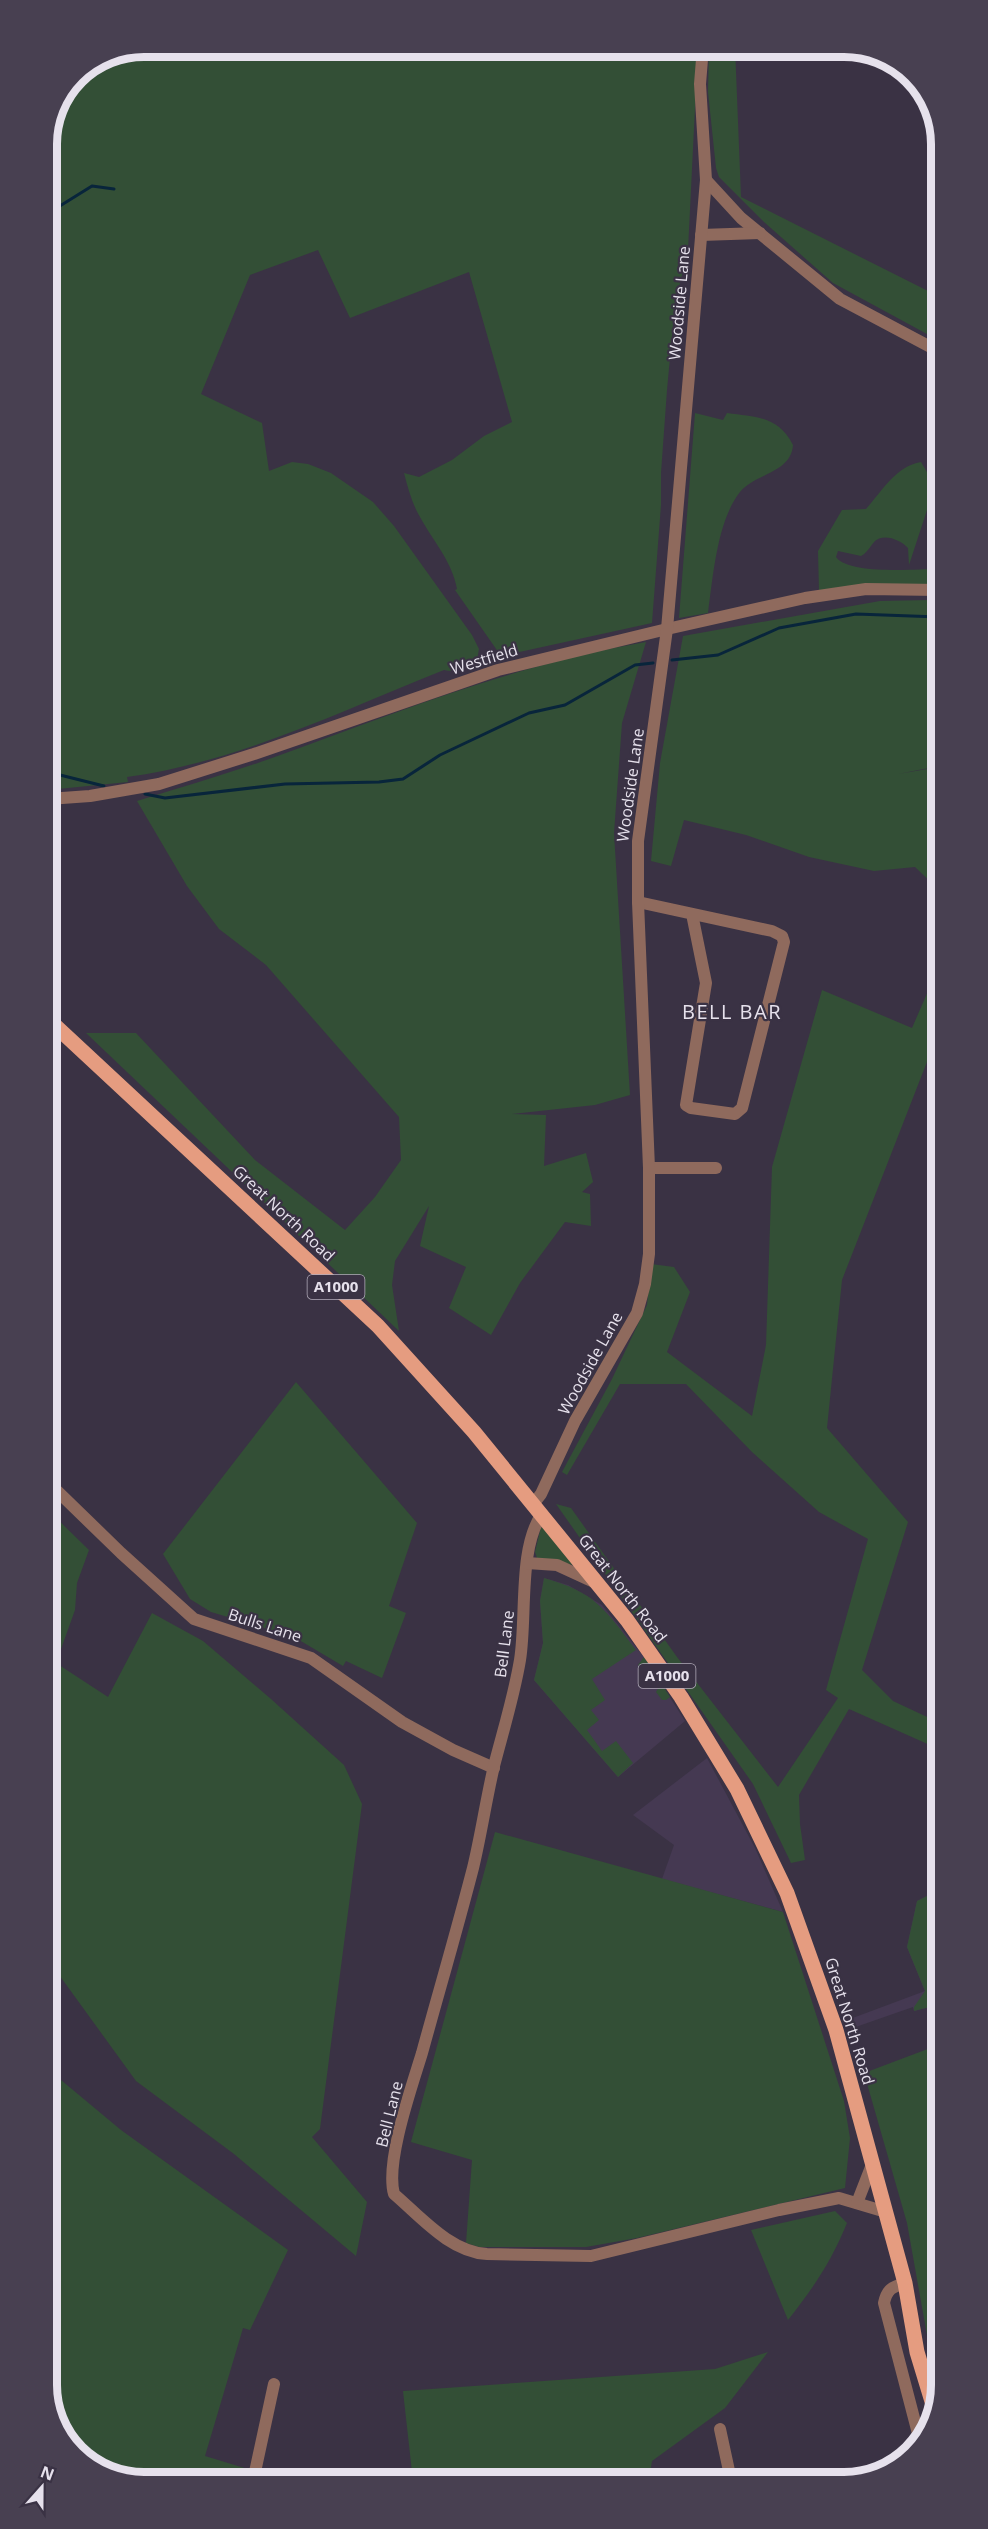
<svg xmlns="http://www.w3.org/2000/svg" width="988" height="2529" font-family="'Open Sans',sans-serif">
<rect width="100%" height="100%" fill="#3a3244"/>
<g fill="#453952">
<path d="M544,1578L568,1585L602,1605L644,1657L685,1721L618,1777L534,1680L543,1643L540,1601Z"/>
<path d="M707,1758L755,1848L783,1912L662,1879L674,1845L633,1815Z"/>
<path d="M941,1889V2004L914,2011L913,2007L850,2029V2019L925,1991L907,1947L917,1901Z"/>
</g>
<g fill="#334f36">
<path d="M144,47H698L688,250L675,304L667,390L661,473V505L652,623L501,656L455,590L457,589C452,561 433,541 420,517C412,504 408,488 404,473L419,477L452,460L484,436L512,422L469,272L350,318L318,250L250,275L201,394L262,423L269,471L292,462L308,464L331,473L373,502L394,526L472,635L479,649L477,660C467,668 457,673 444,670C341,711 238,762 127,777L128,782L48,790L47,138L75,75Z"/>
<path d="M709,47H735L741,197L938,296V340L833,283L764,222L719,177L716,168L708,92Z"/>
<path d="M695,413L723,420L727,413C756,417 778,416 793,445C791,473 756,473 740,492C717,521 713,577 708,613L679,618Z"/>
<path d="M921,462L937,489L927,510L909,565L908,548C901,540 884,533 875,541C870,546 868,552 861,556L838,551L836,557C849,575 915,569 939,569V586L819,591L818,551L842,510L866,509C882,491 896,466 921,462Z"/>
<path d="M929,600L939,601V766L898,774L939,767V890L915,867L874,871L809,857L746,835L684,820L671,866L651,861L660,763L683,636L880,601Z"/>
<path d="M646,642L622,723L614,833L630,1095L595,1105L512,1114L546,1115L544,1166L586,1153L593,1182L582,1192L590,1194L591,1226L565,1222L520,1283L491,1335L449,1308L466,1267L420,1246L429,1206L395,1261L392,1285L399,1331L86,1033H136L255,1160L345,1230L375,1197L401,1160L399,1117L266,965L219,929L187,886L137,801C182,787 227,774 272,758C395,713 516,664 646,642Z"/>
<path d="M939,935V1031L842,1280L827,1428L908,1522L862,1670L893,1701L940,1723L941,1750L849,1709L799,1795L800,1824L805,1860L791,1863L753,1784L556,1504L571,1508L677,1657L778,1787L838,1698L826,1690L868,1539L819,1512L752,1452L686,1384H620L567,1475L562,1472L612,1379L647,1305L651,1264L674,1267L690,1292L667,1352L752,1416L766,1345L772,1167L822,990L912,1028L935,975Z"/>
<path d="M296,1382L417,1523L389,1606L406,1613L382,1678L346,1661L343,1666L294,1637L211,1612L190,1599L163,1554Z"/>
<path d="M49,1511L89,1550L77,1583L75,1610L56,1663L108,1697L152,1613L203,1641L271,1699L344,1765L362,1804L320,2129L312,2137L367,2202L356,2256L234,2154L136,2081L49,1961Z"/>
<path d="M541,1527L543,1528L573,1565L537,1558L535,1552Z"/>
<path d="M544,1578C595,1592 605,1609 636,1650L592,1679L605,1700L591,1710L599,1720L587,1730L602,1751L616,1741L633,1763L618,1777L534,1680L543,1643L540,1601Z"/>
<path d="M644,1657L670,1697L666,1700H662L656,1692L659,1687L645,1666L642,1670L638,1665Z"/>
<path d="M495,1832L783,1912L844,2101L850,2138L845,2188L637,2238L586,2247H479L466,2243L472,2160L411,2142Z"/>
<path d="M941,1889V2004L914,2011V2007L925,1991L907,1947L917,1901Z"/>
<path d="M941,2044V2359L930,2352L907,2223L864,2073Z"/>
<path d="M49,2070L121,2130L288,2250L250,2330L243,2328L205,2456L290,2482H138L85,2462L50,2410Z"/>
<path d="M835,2211L847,2223C831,2262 814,2287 788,2320L751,2230Z"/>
<path d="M768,2352L725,2408L652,2461L649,2480L413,2481L403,2391L715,2369Z"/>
</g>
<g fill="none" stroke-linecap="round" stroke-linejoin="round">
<g stroke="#08253b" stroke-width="3">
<path d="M47,214L92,186L114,189"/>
<path d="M672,660L718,655L779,628L856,614L939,617"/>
<path d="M48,772L104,786"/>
<path d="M145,794L165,798L285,784L379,782L403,779L440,755L529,713L565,705L635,665L653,663"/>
</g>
<g stroke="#8f6a5d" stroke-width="12">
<path d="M706,180L741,218L840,299L938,351"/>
<path d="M701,235L760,233"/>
<path d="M48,799L90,796L159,784L254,754L498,670L667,629L805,598L866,589L939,590"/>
<path d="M638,902L772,931L782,936L784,942L742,1108L735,1114L691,1108L686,1105L706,983L692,914"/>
<path d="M649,1168H716"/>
<path d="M49,1483L121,1553L194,1619L311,1658L402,1722L453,1750L494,1768"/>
<path d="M534,1503L541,1494L575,1421L637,1313L645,1284L649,1254V1168L638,902V841L667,629L706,180L700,84L703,47"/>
<path d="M542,1514C518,1548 527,1617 520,1660C514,1696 503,1731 494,1766C486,1800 481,1835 473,1868C457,1930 439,1991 422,2053C412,2086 385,2162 394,2194C421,2217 450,2252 487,2254L591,2256L779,2210L839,2198L886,2212"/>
<path d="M527,1563L557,1565L594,1582"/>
<path d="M857,2203L873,2162"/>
<path d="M905,2283C892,2287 887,2289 884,2303L921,2445"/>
<path d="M720,2429L731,2480"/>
<path d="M255,2482V2472L274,2384"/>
</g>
<path stroke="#e59c80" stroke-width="15" d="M48,1019L378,1326L474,1432L627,1620L681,1697L737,1789L787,1893L836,2030L905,2283L917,2352L934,2408"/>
</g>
<g text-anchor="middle" stroke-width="4.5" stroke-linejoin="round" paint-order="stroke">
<g fill="#3a3244" stroke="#b2acba" stroke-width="1.5">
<rect x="307.5" y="1275" width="57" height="24" rx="4.5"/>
<rect x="638.5" y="1664" width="57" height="24" rx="4.5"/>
</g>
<g font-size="15" font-weight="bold" fill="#e6e1ec">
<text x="336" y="1292">A1000</text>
<text x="667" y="1681">A1000</text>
</g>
<g font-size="16" fill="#e6e1ec" stroke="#3a3244">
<text transform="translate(679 303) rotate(-85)" y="6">Woodside Lane</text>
<text transform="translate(484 659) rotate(-17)" y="6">Westfield</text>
<text transform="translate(630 785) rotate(-82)" y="6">Woodside Lane</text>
<text transform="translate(284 1213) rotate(43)" y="6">Great North Road</text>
<text transform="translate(590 1363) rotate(-61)" y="6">Woodside Lane</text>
<text transform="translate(623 1588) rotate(52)" y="6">Great North Road</text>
<text transform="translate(265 1625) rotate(18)" y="6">Bulls Lane</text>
<text transform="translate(504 1644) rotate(-83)" y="6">Bell Lane</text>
<text transform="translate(850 2021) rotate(73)" y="6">Great North Road</text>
<text transform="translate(389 2114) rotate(-76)" y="6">Bell Lane</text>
</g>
<g font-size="20" letter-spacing="1.5" fill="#e6e1ec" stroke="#3a3244">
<text x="732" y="1019">BELL BAR</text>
</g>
</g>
<path d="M0 0H988V2529H0ZM144 57H844A87 87 0 0 1 931 144V2385A87 87 0 0 1 844 2472H144A87 87 0 0 1 57 2385V144A87 87 0 0 1 144 57Z" fill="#484051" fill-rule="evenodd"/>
<path fill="none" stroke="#e6e1ec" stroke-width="8" d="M144 57H844A87 87 0 0 1 931 144V2385A87 87 0 0 1 844 2472H144A87 87 0 0 1 57 2385V144A87 87 0 0 1 144 57Z"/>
<g transform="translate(42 2487) rotate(21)" stroke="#3a3244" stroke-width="4.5" paint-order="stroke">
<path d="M0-4.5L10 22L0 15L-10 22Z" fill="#e6e1ec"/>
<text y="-9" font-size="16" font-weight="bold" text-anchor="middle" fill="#e6e1ec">N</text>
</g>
</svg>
